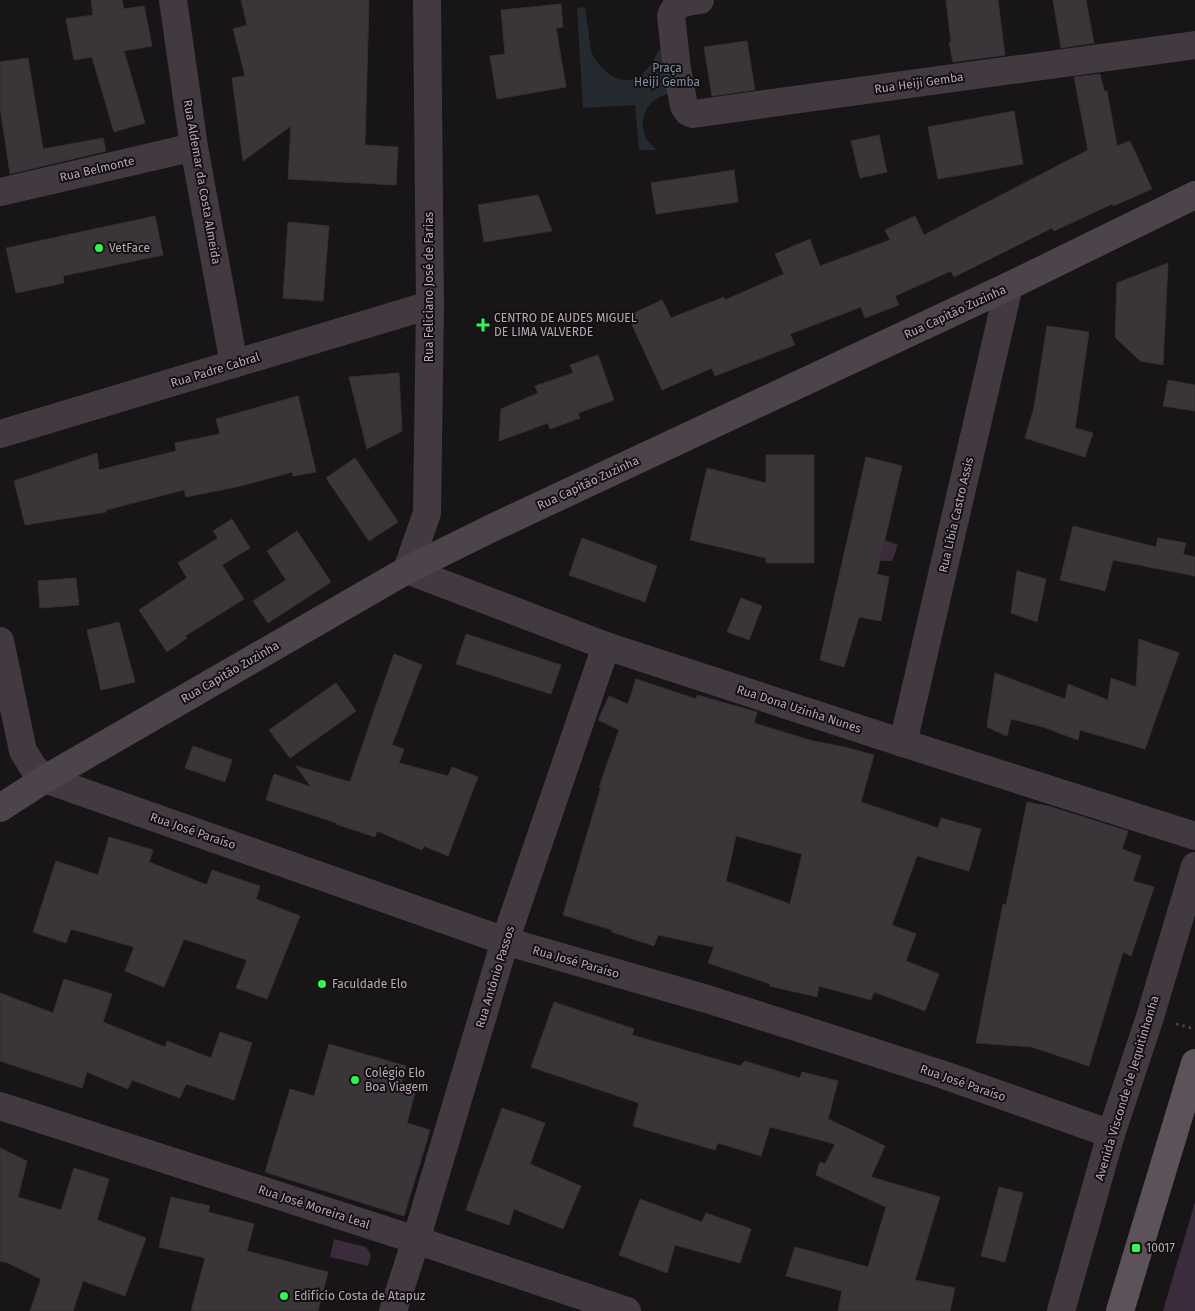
<svg xmlns="http://www.w3.org/2000/svg" width="1195" height="1311" font-family="'Fira Sans',sans-serif">
<rect width="100%" height="100%" fill="#181517"/>
<path fill="#252930" d="M585,7L591,51C595,61 602,69 611,75C641,94 654,58 666,37L668,94C648,98 637,119 646,138C649,143 653,147 658,150H639L635,105L583,108L577,8Z"/>
<g fill="#3c2a3d">
<path d="M863,532L898,545L892,561L861,560Z"/>
<path d="M1195,1202V1311H1163Z"/>
<path d="M334,1239L366,1247L371,1255L368,1266L330,1257Z"/>
</g>
<g fill="#3a3538" stroke="#342f31" fill-rule="evenodd">
<path d="M91,0H122L124,9L144,6L152,46L124,51L145,123L114,132L92,57L74,60L66,19L93,15Z"/>
<path d="M241,0H369L365,145L398,147L396,185L288,179L291,126L243,161L232,78L245,76L233,29L247,25Z"/>
<path d="M946,0H998L1005,55L953,62L949,43L951,42Z"/>
<path d="M1053,0H1086L1094,43L1061,48Z"/>
<path d="M561,4L563,27L556,28L566,87L497,99L490,56L505,54L501,10Z"/>
<path d="M747,41L755,90L712,96L704,47Z"/>
<path d="M28,58L43,149L103,138L106,151L10,174L0,107V62Z"/>
<path d="M1100,74L1104,91H1107L1117,146L1130,141L1152,189L1113,206L1112,204L1054,231L1052,228L954,277L951,271L895,296L899,305L865,318L861,307L790,334L795,345L715,376L712,368L662,390L628,316L662,300L671,318L724,297L725,300L784,274L775,254L810,239L820,266L890,240L885,230L915,216L924,235L1088,150L1074,77Z"/>
<path d="M1014,111L1023,164L938,179L928,127Z"/>
<path d="M879,135L887,172L860,178L851,141Z"/>
<path d="M734,170L738,202L656,214L651,183Z"/>
<path d="M538,195L552,231L484,242L478,205Z"/>
<path d="M155,216L163,255L63,276L64,283L16,293L6,248Z"/>
<path d="M288,222L329,226L323,301L283,298Z"/>
<path d="M1168,263L1163,365L1140,361L1115,337L1117,283Z"/>
<path d="M1047,326L1089,332L1075,428L1093,433L1085,457L1025,438L1034,408Z"/>
<path d="M598,355L614,400L578,413L580,418L550,429L548,423L499,441L501,409L538,393L535,386L573,373L570,365Z"/>
<path d="M399,373L402,431L367,449L349,377Z"/>
<path d="M1168,380L1195,385V411L1163,406Z"/>
<path d="M298,396L316,472L293,476L292,472L241,486L186,497L184,490L106,510V512L25,525L14,481L97,453L99,470L176,451L175,443L220,434L216,419Z"/>
<path d="M766,455H814V563H766V558L690,540L707,468L766,483Z"/>
<path d="M866,457L902,466L877,574L889,577L881,621L859,617L844,667L820,660Z"/>
<path d="M355,458L398,522L369,541L326,478Z"/>
<path d="M232,519L250,548L222,565L244,599L185,636L187,638L167,652L139,610L187,578L178,563L218,538L213,531Z"/>
<path d="M1073,526L1156,547L1158,538L1186,543L1183,554L1195,557V576L1113,560L1105,591L1060,580Z"/>
<path d="M297,531L331,582L268,623L253,601L286,580L267,551Z"/>
<path d="M582,538L657,566L645,602L569,575Z"/>
<path d="M1017,571L1046,579L1037,622L1011,613Z"/>
<path d="M76,578L79,605L40,608L38,581Z"/>
<path d="M741,598L762,606L749,640L727,632Z"/>
<path d="M119,622L135,682L101,690L87,630Z"/>
<path d="M466,634L561,665L551,694L456,664Z"/>
<path d="M1139,639L1179,653L1145,749L1080,730L1078,740L1043,727L1011,719L1007,736L987,727L995,673L1065,699L1068,684L1108,700L1111,678L1136,687Z"/>
<path d="M394,654L422,665L392,745L404,749L399,763L448,776L452,767L478,777L448,856L424,846L422,850L377,831L375,837L336,824L337,823L266,800L274,774L311,787L296,766L350,782L374,711Z"/>
<path d="M636,679L696,699L697,695L757,712L754,723L813,741L845,747L874,755L861,802L938,828L941,818L981,829L969,871L917,856L892,925L916,934L906,961L939,974L925,1011L874,992L871,1000L819,986L817,997L770,986V984L708,963L714,947L658,935L654,946L612,932V930L563,915L601,787H599L619,730L598,720L609,696L628,704ZM736,836L802,854L790,904L726,881Z"/>
<path d="M336,683L356,711L290,758L269,730Z"/>
<path d="M193,746L232,760L225,782L185,768Z"/>
<path d="M1027,802L1048,806L1128,831L1122,849L1141,856L1133,881L1154,887L1131,956L1123,952L1089,1066L1032,1047L976,1043L1003,904L1006,905Z"/>
<path d="M109,837L153,850L149,862L207,885L212,870L260,886L256,899L300,916L267,999L236,988L247,960L184,939L164,987L125,971L134,947L71,929L66,943L33,932L56,861L98,875Z"/>
<path d="M64,979L112,994L103,1022L165,1047L167,1041L211,1058L220,1032L252,1043L234,1100L186,1084L180,1098L132,1080L128,1089L87,1072L82,1088L0,1061V993L53,1013Z"/>
<path d="M554,1002L634,1029L632,1035L740,1066L745,1061L800,1078L802,1072L838,1081L828,1119L885,1146L871,1177L940,1197L915,1280L955,1288L950,1311H838L842,1291L786,1276L795,1247L868,1267L886,1207L816,1175L820,1162L825,1164L835,1144L770,1127L761,1156L718,1143L715,1150L633,1126L639,1103L531,1067Z"/>
<path d="M329,1044L406,1066L400,1088L415,1093L407,1123L430,1130L404,1216L265,1172L290,1089L314,1096Z"/>
<path d="M502,1108L545,1123L530,1164L581,1186L563,1229L514,1209L509,1225L466,1210Z"/>
<path d="M0,1148L27,1161L18,1197L61,1210L74,1168L109,1179L97,1220L146,1238L125,1296L83,1281L73,1311H30L41,1279L8,1263L0,1261Z"/>
<path d="M999,1187L1023,1193L1005,1262L981,1256Z"/>
<path d="M171,1197L210,1206L208,1212L254,1224L247,1251L328,1272L318,1311H191L205,1258L159,1247Z"/>
<path d="M640,1199L702,1222L706,1213L751,1229L740,1263L675,1245L667,1273L619,1255Z"/>
</g>
<g fill="none" stroke-linecap="round" stroke-linejoin="round">
<path stroke="#494047" stroke-width="3" stroke-dasharray="2.5 4" stroke-linecap="butt" d="M1176,1024L1195,1029"/>
<g stroke="#423a40" stroke-width="28">
<path d="M173,0L194,147L234,364"/>
<path d="M427,0L430,305L427,513L407,570L606,646L903,743L1195,836"/>
<path d="M700,0C688,2 675,2 671,16L677,69L684,106L688,112L693,114L786,101L1195,45"/>
<path d="M0,192L194,147"/>
<path d="M0,434L430,305"/>
<path d="M0,641L23,751L33,767L45,779L505,941L707,999L808,1031L944,1075L1111,1134"/>
<path d="M903,743L1009,286"/>
<path d="M0,1106L416,1240L627,1311"/>
<path d="M393,1311L416,1240L505,941L606,646"/>
</g>
<path stroke="#423a40" stroke-width="28" d="M1061,1311L1111,1134L1150,1017L1195,866"/>
<path stroke="#4d444b" stroke-width="28" d="M0,808L45,779L407,570L494,527L1009,286L1195,195"/>
<path stroke="#5c5259" stroke-width="28" d="M1120,1311L1195,1063"/>
</g>
<g fill="#26ff4d" stroke="#131012" stroke-width="2">
<circle cx="99" cy="248" r="5"/>
<path d="M480.5 317.5h5v5h5v5h-5v5h-5v-5h-5v-5h5z"/>
<circle cx="322" cy="984" r="5"/>
<circle cx="355" cy="1080" r="5"/>
<rect x="1131" y="1243" width="10" height="10" rx="2.5"/>
<circle cx="284" cy="1296" r="5"/>
</g>
<g text-anchor="middle" stroke-width="4" stroke-linejoin="round" paint-order="stroke">
<g font-size="12" fill="#7c8da5" stroke="#131012">
<text x="667" y="72">Praça<tspan x="667" dy="14">Heiji Gemba</tspan></text>
</g>
<g font-size="12" fill="#b9a6b5" stroke="#131012">
<text transform="translate(919 83) rotate(-8)" y="4">Rua Heiji Gemba</text>
<text transform="translate(97 169) rotate(-13)" y="4">Rua Belmonte</text>
<text transform="translate(202 182) rotate(80)" y="4">Rua Aldemar da Costa Almeida</text>
<text transform="translate(429 287) rotate(-90)" y="4">Rua Feliciano José de Farias</text>
<text transform="translate(955 312) rotate(-25)" y="4">Rua Capitão Zuzinha</text>
<text transform="translate(215 370) rotate(-17)" y="4">Rua Padre Cabral</text>
<text transform="translate(588 483) rotate(-25)" y="4">Rua Capitão Zuzinha</text>
<text transform="translate(956 515) rotate(-77)" y="4">Rua Líbia Castro Assis</text>
<text transform="translate(230 672) rotate(-30)" y="4">Rua Capitão Zuzinha</text>
<text transform="translate(799 709) rotate(18)" y="4">Rua Dona Uzinha Nunes</text>
<text transform="translate(193 831) rotate(19)" y="4">Rua José Paraíso</text>
<text transform="translate(576 962) rotate(16)" y="4">Rua José Paraíso</text>
<text transform="translate(495 977) rotate(-73)" y="4">Rua Antônio Passos</text>
<text transform="translate(963 1083) rotate(19)" y="4">Rua José Paraíso</text>
<text transform="translate(1127 1088) rotate(-73)" y="4">Avenida Visconde de Jequitinhonha</text>
<text transform="translate(314 1207) rotate(18)" y="4">Rua José Moreira Leal</text>
</g>
<g font-size="12" fill="#b9a6b5" stroke="#131012" text-anchor="start">
<text x="109" y="252">VetFace</text>
<text x="494" y="322">CENTRO DE AUDES MIGUEL<tspan x="494" dy="14">DE LIMA VALVERDE</tspan></text>
<text x="332" y="988">Faculdade Elo</text>
<text x="365" y="1077">Colégio Elo<tspan x="365" dy="14">Boa Viagem</tspan></text>
<text x="1146" y="1252">10017</text>
<text x="294" y="1300">Edifício Costa de Atapuz</text>
</g>
</g>
</svg>
